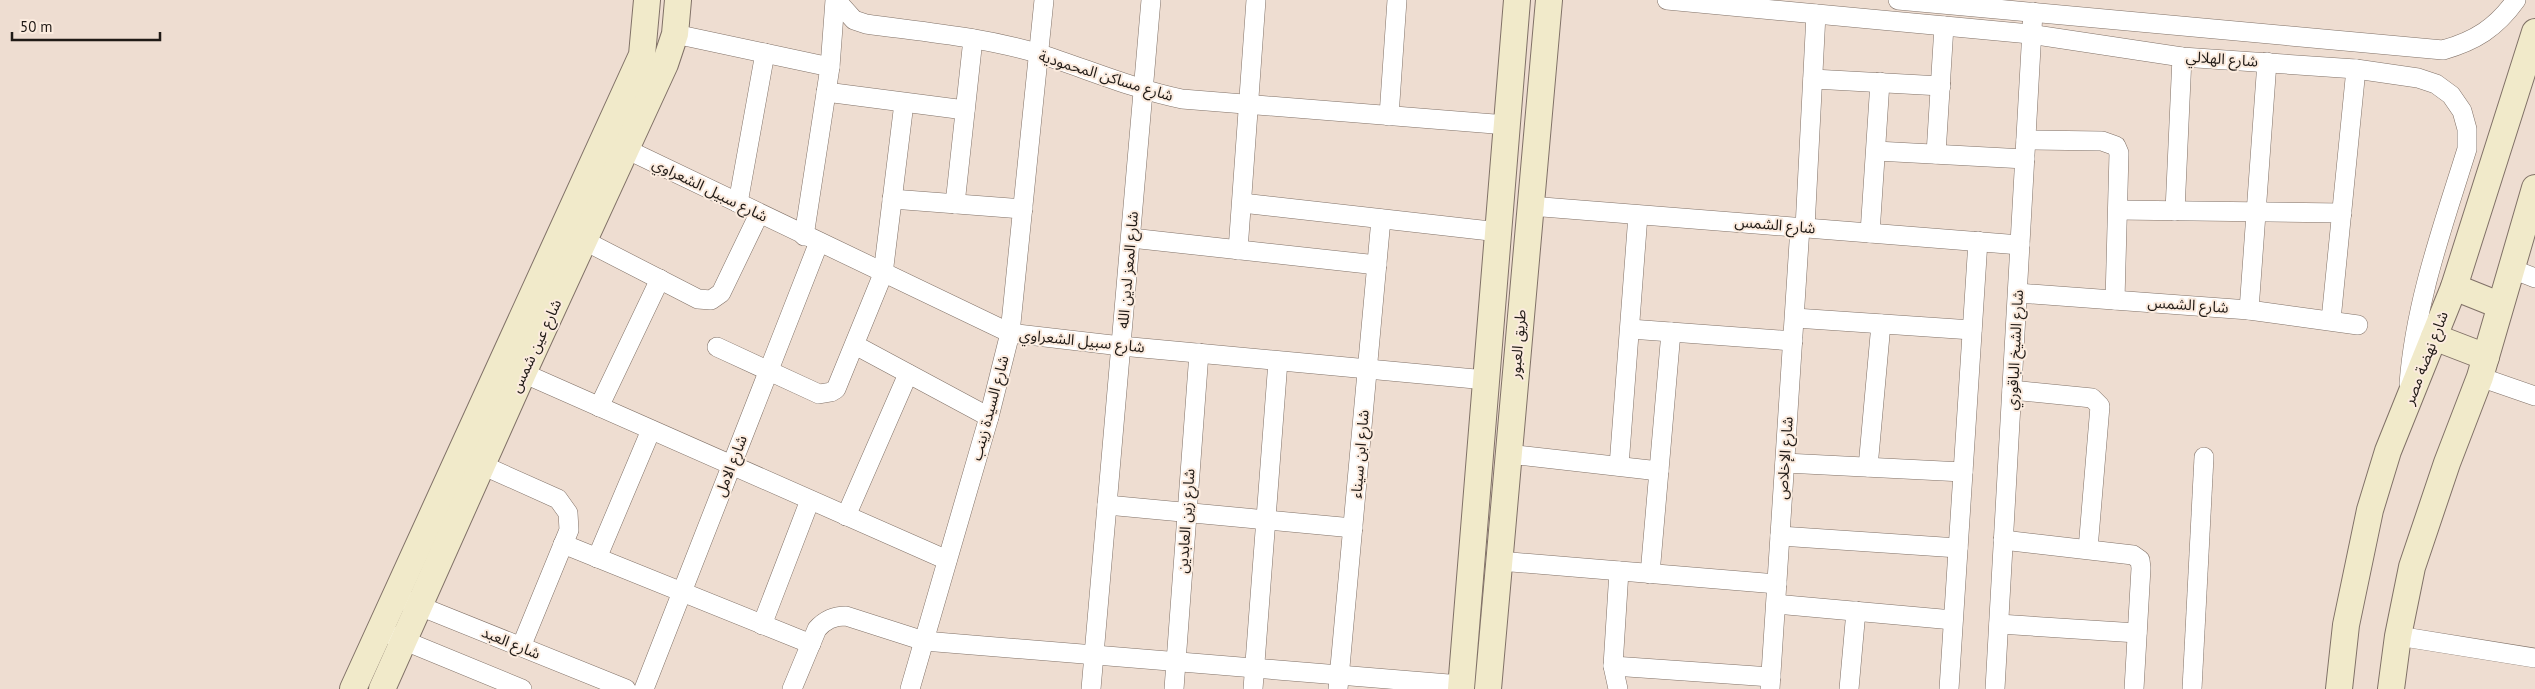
<svg xmlns="http://www.w3.org/2000/svg" width="2535" height="689" font-family="'PT Sans','Noto Sans Arabic',sans-serif">
<rect width="100%" height="100%" fill="#eeddd1"/>
<g fill="none" stroke-linecap="round" stroke-linejoin="round">
<defs>
<g id="street">
<path d="M836,0L854,20L866,24C924,32 983,37 1040,54C1087,69 1133,89 1182,99L1507,125"/>
<path d="M1667,0L2030,34L2182,57L2356,69L2418,78L2436,84L2451,95L2462,111L2467,129V149C2443,226 2415,303 2409,384"/>
<path d="M1898,0L2443,50C2475,41 2496,28 2516,0"/>
<path d="M675,34L830,67"/>
<path d="M1813,79L1941,86"/>
<path d="M826,92L965,110"/>
<path d="M1389,116L1397,0"/>
<path d="M2026,140L2102,141L2116,146L2119,153L2115,300"/>
<path d="M628,150L1010,333L1121,346L1486,380"/>
<path d="M1876,151L2025,159"/>
<path d="M1936,154L1944,26"/>
<path d="M892,199L1023,209"/>
<path d="M738,203L765,53"/>
<path d="M1242,203L1499,232"/>
<path d="M955,204L973,39"/>
<path d="M1530,206L2020,245"/>
<path d="M2118,210L2342,213"/>
<path d="M2175,211L2182,57"/>
<path d="M1805,228L1816,14"/>
<path d="M1870,233L1880,82"/>
<path d="M804,236L830,67L835,0"/>
<path d="M1131,238L1377,265"/>
<path d="M585,241L698,299L711,300L721,293L759,214"/>
<path d="M1238,250L1256,0"/>
<path d="M2512,269L2535,278"/>
<path d="M2018,293L2249,310L2358,325"/>
<path d="M2249,310L2267,62"/>
<path d="M1795,318L1972,330"/>
<path d="M2331,320L2356,69"/>
<path d="M1630,329L1793,341"/>
<path d="M855,345L989,417"/>
<path d="M717,347L819,394L831,392L836,389L883,274L904,103"/>
<path d="M523,373L947,560"/>
<path d="M2480,377L2535,396"/>
<path d="M2012,390L2092,398L2100,406L2088,549"/>
<path d="M599,407L660,279"/>
<path d="M1508,454L1659,471"/>
<path d="M1785,463L1963,472"/>
<path d="M482,465L558,499L568,513L569,530L521,647"/>
<path d="M1619,466L1638,215"/>
<path d="M1868,467L1881,324"/>
<path d="M1107,505L1353,528"/>
<path d="M846,516L908,374"/>
<path d="M1780,536L1958,548"/>
<path d="M2003,540L2133,555L2140,560L2141,568L2134,689"/>
<path d="M563,544L811,644"/>
<path d="M597,558L651,430"/>
<path d="M1499,561L1777,584"/>
<path d="M1650,574L1671,332"/>
<path d="M407,601L626,689"/>
<path d="M1776,604L1953,620"/>
<path d="M1999,624L2137,633"/>
<path d="M762,625L810,500"/>
<path d="M393,636L522,689"/>
<path d="M2398,636L2535,658"/>
<path d="M1613,666L1771,677"/>
<path d="M644,689L819,242"/>
<path d="M792,689L817,629C825,620 833,616 846,616L924,641L1461,685"/>
<path d="M910,689L989,417L1010,333L1044,0"/>
<path d="M1091,689L1151,0"/>
<path d="M1174,689L1199,353"/>
<path d="M1253,689L1278,361"/>
<path d="M1338,689L1381,219"/>
<path d="M1618,689L1613,666L1619,571"/>
<path d="M1770,689L1800,227"/>
<path d="M1849,689L1856,611"/>
<path d="M1949,689L1978,241"/>
<path d="M1995,689L2033,12"/>
<path d="M2192,689L2204,457"/>
</g>
<g id="secondary">
<path d="M2454,287L2499,305"/>
<path d="M2434,337L2486,357"/>
<path d="M353,689L642,55L647,0"/>
<path d="M382,689L523,373L665,64L675,34L678,0"/>
<path d="M1461,689L1517,0"/>
<path d="M1488,689L1549,0"/>
<path d="M2339,689L2346,625L2370,510L2388,451L2454,287L2535,32"/>
<path d="M2391,689L2398,636L2412,567L2447,463L2480,377L2535,188"/>
</g>
</defs>
<use href="#street" stroke="#807167" stroke-width="20"/>
<use href="#secondary" stroke="#807167" stroke-width="28"/>
<use href="#street" stroke="#fff" stroke-width="19"/>
<use href="#secondary" stroke="#f1eaca" stroke-width="26"/>
</g>
<g text-anchor="middle" stroke-width="4" stroke-linejoin="round" paint-order="stroke">
<g font-size="15" fill="#201a16" stroke="#fbebde">
<text transform="translate(2222 59) rotate(4)" y="5">شارع الهلالي</text>
<text transform="translate(1106 76) rotate(17)" y="5">شارع مساكن المحمودية</text>
<text transform="translate(710 190) rotate(26)" y="5">شارع سبيل الشعراوي</text>
<text transform="translate(1775 225) rotate(5)" y="5">شارع الشمس</text>
<text transform="translate(1128 270) rotate(-85)" y="5">شارع المعز لدين الله</text>
<text transform="translate(2188 305) rotate(4)" y="5">شارع الشمس</text>
<text transform="translate(1082 341) rotate(6)" y="5">شارع سبيل الشعراوي</text>
<text transform="translate(1518 344) rotate(-85)" y="5">طريق العبور</text>
<text transform="translate(536 346) rotate(-65)" y="5">شارع عين شمس</text>
<text transform="translate(2015 350) rotate(-87)" y="5">شارع الشيخ الباقوري</text>
<text transform="translate(2426 358) rotate(-69)" y="5">شارع نهضة مصر</text>
<text transform="translate(990 408) rotate(-75)" y="5">شارع السيدة زينب</text>
<text transform="translate(1360 454) rotate(-85)" y="5">شارع ابن سيناء</text>
<text transform="translate(1785 458) rotate(-86)" y="5">شارع الإخلاص</text>
<text transform="translate(731 466) rotate(-69)" y="5">شارع الامل</text>
<text transform="translate(1186 521) rotate(-86)" y="5">شارع زين العابدين</text>
<text transform="translate(511 643) rotate(22)" y="5">شارع العبد</text>
</g>
</g>
<path d="M12 32v8h148v-8" fill="none" stroke="#201a16" stroke-width="2.5"/>
<text x="20" y="32" font-size="15" fill="#201a16" stroke="#fbebde" stroke-width="4" paint-order="stroke">50 m</text>
</svg>
